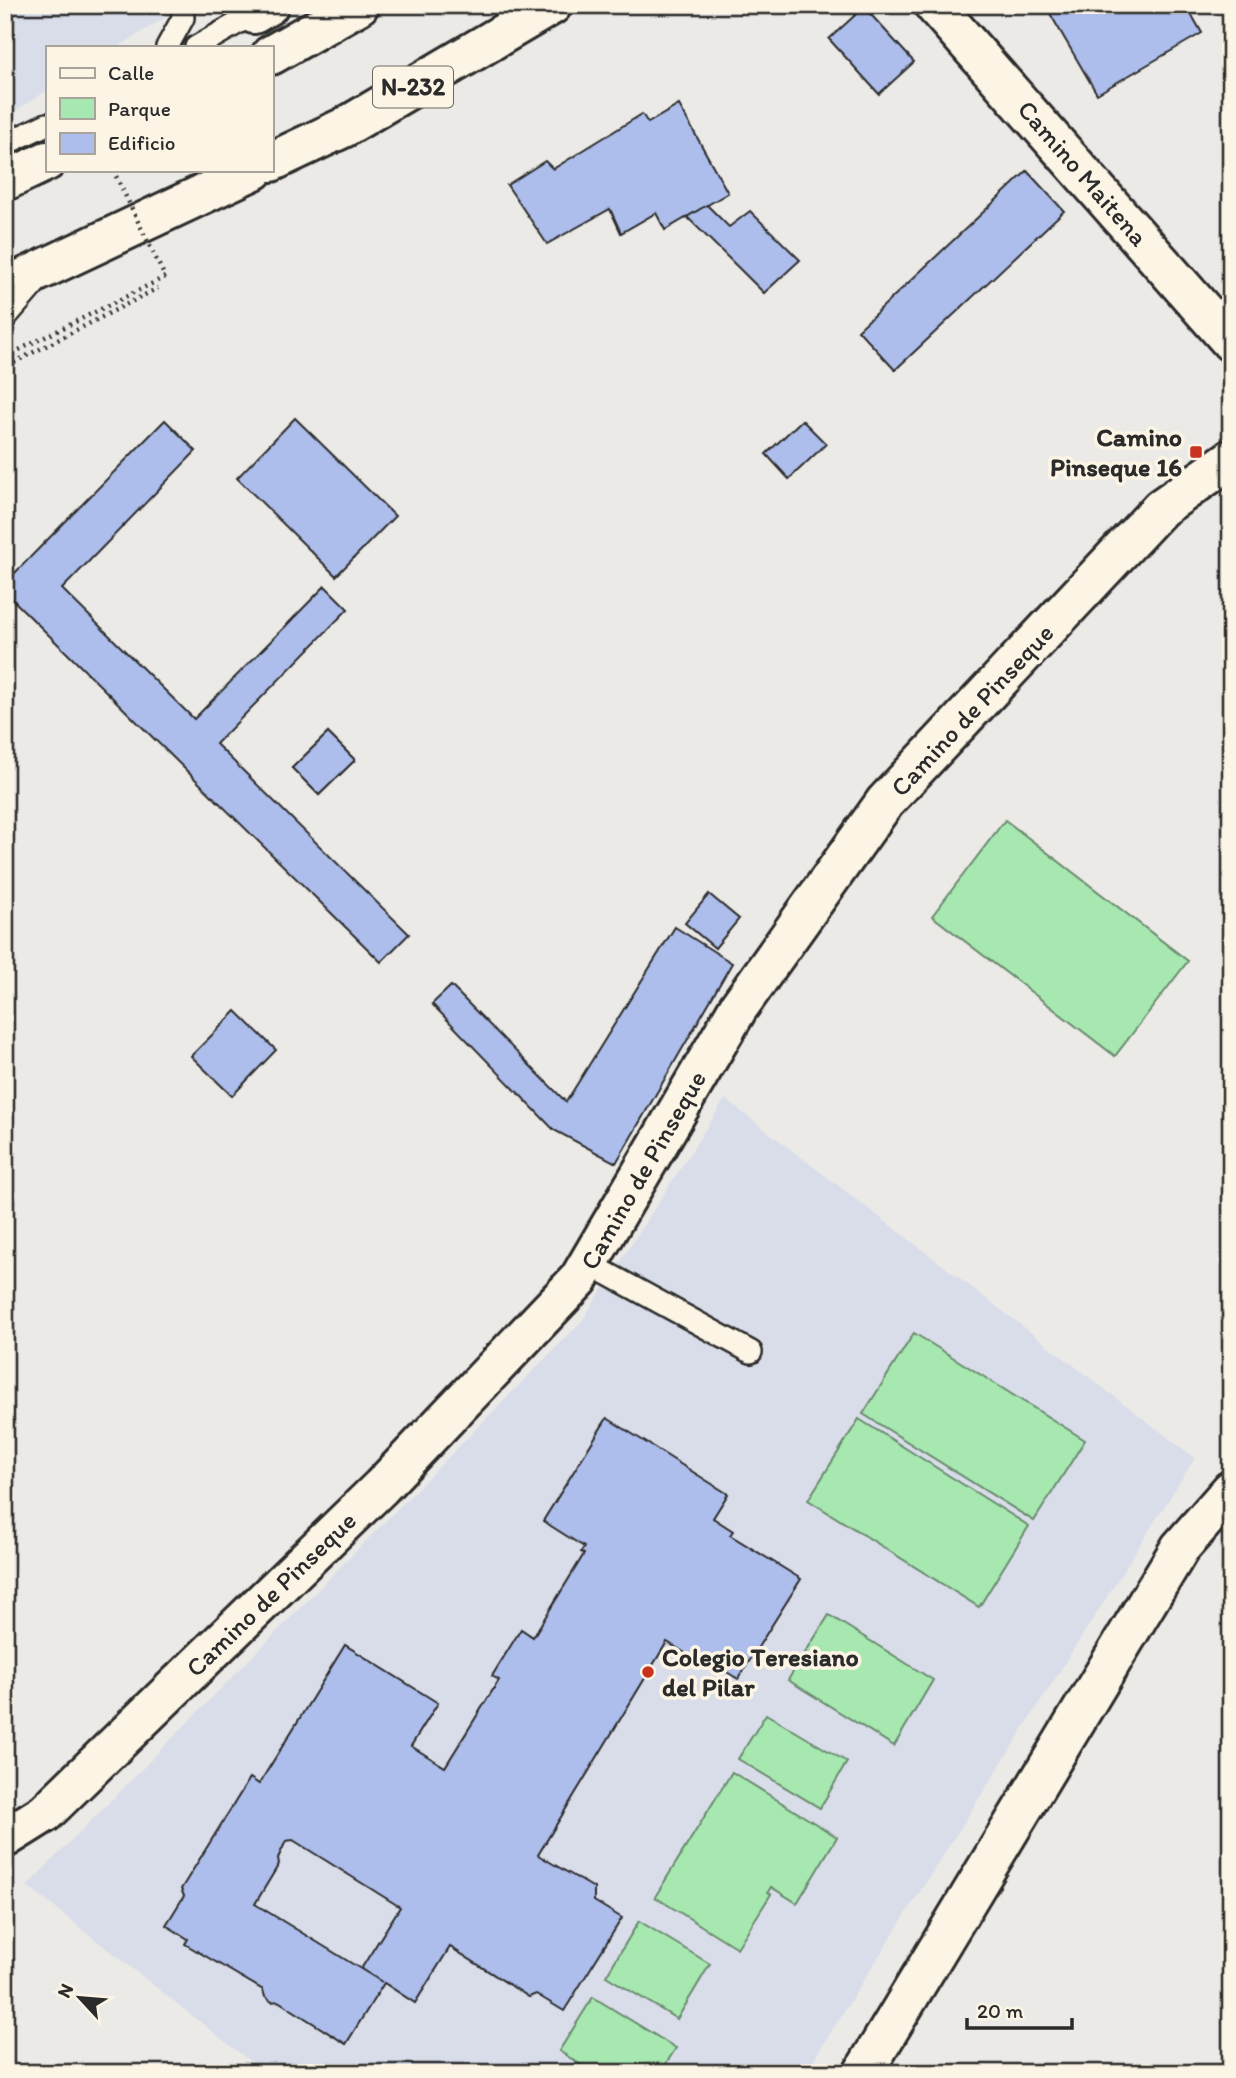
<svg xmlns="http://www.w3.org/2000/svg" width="1236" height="2078" font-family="Itim,sans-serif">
<rect width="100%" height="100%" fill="#eceae7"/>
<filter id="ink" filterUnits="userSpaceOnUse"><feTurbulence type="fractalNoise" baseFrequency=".0143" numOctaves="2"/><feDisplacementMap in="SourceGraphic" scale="14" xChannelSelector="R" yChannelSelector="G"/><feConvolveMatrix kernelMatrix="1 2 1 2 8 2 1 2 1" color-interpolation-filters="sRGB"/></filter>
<g filter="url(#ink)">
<g fill="#d9dde9">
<path d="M5,5H185L118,47H47V91L5,117Z"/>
<path d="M725,1099L1195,1458L805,2073H265L27,1886L582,1321Z"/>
</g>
<g fill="#a7e8b1" stroke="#698a6e" stroke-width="2">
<path d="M1005,820L1188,961L1115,1056L932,916Z"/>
<path d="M914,1333L1085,1440L1034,1521L863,1414Z"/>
<path d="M859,1419L1029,1526L979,1607L808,1500Z"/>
<path d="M829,1615L933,1680L894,1746L788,1680Z"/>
<path d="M766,1714L847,1762L820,1808L738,1759Z"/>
<path d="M732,1772L837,1837L797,1903L771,1887L768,1892L771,1894L737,1948L655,1897Z"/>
<path d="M639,1921L710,1964L677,2019L606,1976Z"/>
<path d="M593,1997L676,2048L660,2073H594L559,2051Z"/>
</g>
<g fill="#adbeed" stroke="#2b2b2b" stroke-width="2" fill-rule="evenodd">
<path d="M1045,5H1186L1202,33L1097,94Z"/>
<path d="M864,7L914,62L879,94L829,39Z"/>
<path d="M679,105L728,193L665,230L656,213L621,233L610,209L547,244L507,185L545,161L553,169L642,114L648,123Z"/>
<path d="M1027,171L1064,211L895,370L858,330Z"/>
<path d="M707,205L729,227L750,211L800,260L764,293L687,217Z"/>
<path d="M295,418L395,516L336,576L237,478Z"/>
<path d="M165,420L196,451L62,589L194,719L325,586L348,609L216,744L409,934L381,962L5,592V583Z"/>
<path d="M802,420L826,444L789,479L766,454Z"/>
<path d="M328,733L355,760L319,795L292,768Z"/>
<path d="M328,733L355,760L319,795L292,768Z"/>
<path d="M709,894L739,919L715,948L685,923Z"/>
<path d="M675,927L732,963L616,1163L554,1130L432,1004L451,986L566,1102Z"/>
<path d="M236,1011L276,1050L232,1096L191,1056Z"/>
<path d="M607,1418L728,1494L713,1518L733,1531L730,1535L801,1579L738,1679L709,1661L701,1663L667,1642L538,1855L594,1888V1901L622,1918L564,2011L536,1994L529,1997L450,1947L415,2003L384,1983L346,2044L278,2001L272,2002L265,1997L263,1990L185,1944L188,1939L166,1925L184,1896L181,1889L250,1778L259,1784L345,1645L438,1703L411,1746L445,1767L499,1680L492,1676L521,1629L533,1637L584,1554L581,1552L584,1547L543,1521ZM293,1840L400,1907L361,1969L382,1982L255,1904L279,1864L278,1858L286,1841Z"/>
</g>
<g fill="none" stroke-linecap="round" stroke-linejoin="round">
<defs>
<g id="lane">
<path d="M167,47L183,18L182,5"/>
<path d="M196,47L262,9"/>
<path d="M5,144L47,124"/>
<path d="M5,318L38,280"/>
<path d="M588,1263L751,1352"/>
</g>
<g id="street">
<path d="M934,5L1231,342"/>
<path d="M5,1838L45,1813L381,1487L579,1279L738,1008L885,802L1161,508L1231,459"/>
<path d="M863,2073L1180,1548L1231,1490"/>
</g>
<g id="highway">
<path d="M254,14L269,5"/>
<path d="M271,55L359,5"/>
<path d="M271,162L345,127L552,5"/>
<path d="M5,181L47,161"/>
<path d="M5,287L254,170"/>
</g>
</defs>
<use href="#lane" stroke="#2b2b2b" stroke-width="26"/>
<use href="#street" stroke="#2b2b2b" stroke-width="44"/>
<use href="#highway" stroke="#2b2b2b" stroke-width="44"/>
<use href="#lane" stroke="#fcf5e5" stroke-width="21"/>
<use href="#street" stroke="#fcf5e5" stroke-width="38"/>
<use href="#highway" stroke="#fcf5e5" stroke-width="38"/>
<path stroke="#2b2b2b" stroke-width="4.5" stroke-dasharray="2 5" stroke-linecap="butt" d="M113,170L165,277L7,356L11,364L158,288"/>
</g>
</g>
<g fill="#c8321e" stroke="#fcf5e5" stroke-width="2.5">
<rect x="1189" y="445" width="14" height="14" rx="3.5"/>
<circle cx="648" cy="1672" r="7"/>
</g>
<g text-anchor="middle" stroke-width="7" stroke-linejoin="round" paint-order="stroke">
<rect fill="#fcf5e5" stroke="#6a6863" stroke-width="2" x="373" y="66.5" width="80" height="41" rx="5"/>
<g font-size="24" font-weight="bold" fill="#2b2b2b">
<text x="413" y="95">N-232</text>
</g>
<g font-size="26" fill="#2b2b2b" stroke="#fcf5e5">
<text transform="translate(1083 173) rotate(49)" y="9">Camino Maitena</text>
<text transform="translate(972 710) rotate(-47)" y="9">Camino de Pinseque</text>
<text transform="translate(643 1170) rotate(-60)" y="9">Camino de Pinseque</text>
<text transform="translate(271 1594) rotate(-44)" y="9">Camino de Pinseque</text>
</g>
<g font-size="26" font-weight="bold" fill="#2b2b2b" stroke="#fcf5e5" text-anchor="end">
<text x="1182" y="446">Camino<tspan x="1182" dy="30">Pinseque 16</tspan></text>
<text x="662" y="1666" text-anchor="start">Colegio Teresiano<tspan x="662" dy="30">del Pilar</tspan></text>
</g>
</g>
<rect width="1236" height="2078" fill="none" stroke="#fcf5e5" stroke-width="28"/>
<rect x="14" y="14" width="1208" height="2050" fill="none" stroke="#2b2b2b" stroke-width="2.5" filter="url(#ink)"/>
<rect x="46" y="46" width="228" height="126" fill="#fcf5e5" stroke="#a8a49b" stroke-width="2"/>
<rect x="60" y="68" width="35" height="10" fill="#fcf5e5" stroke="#a8a49b" stroke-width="2"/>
<text x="108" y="80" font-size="21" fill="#2b2b2b">Calle</text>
<rect x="60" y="98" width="35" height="21" fill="#a7e8b1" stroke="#a8a49b" stroke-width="2"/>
<text x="108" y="116" font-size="21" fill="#2b2b2b">Parque</text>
<rect x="60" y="133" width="35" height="21" fill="#adbeed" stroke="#a8a49b" stroke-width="2"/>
<text x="108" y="150" font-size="21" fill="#2b2b2b">Edificio</text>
<g transform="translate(80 1998) rotate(296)" stroke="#fcf5e5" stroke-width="5" paint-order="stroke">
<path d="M0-5L12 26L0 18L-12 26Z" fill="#2b2b2b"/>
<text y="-10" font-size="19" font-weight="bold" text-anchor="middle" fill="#2b2b2b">N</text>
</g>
<path d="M967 2018v10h105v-10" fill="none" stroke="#2b2b2b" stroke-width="3.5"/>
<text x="977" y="2018" font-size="21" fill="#2b2b2b" stroke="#fcf5e5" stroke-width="5" paint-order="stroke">20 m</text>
</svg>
